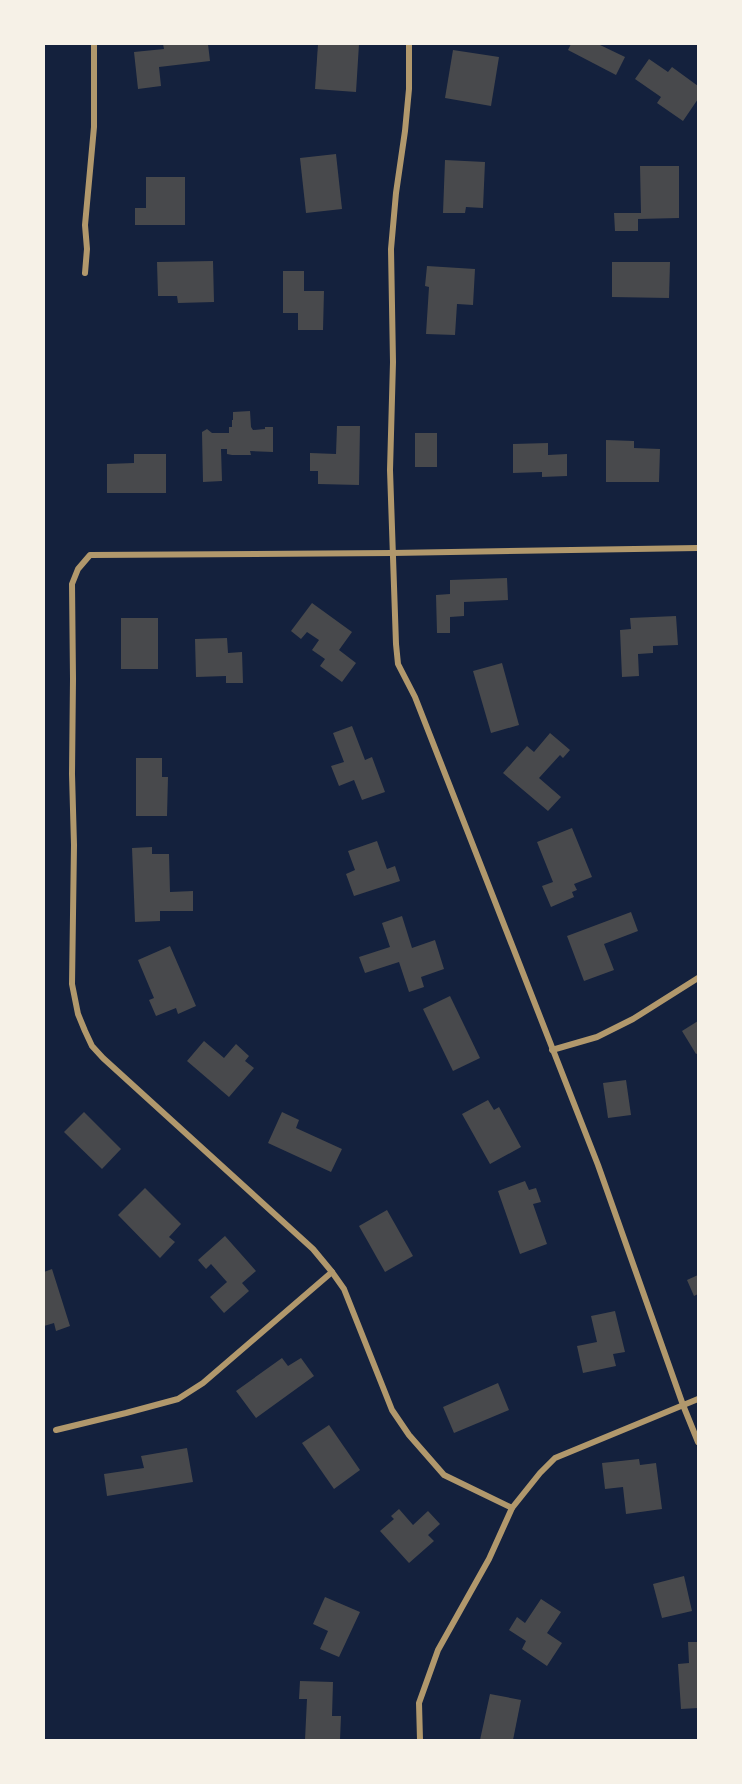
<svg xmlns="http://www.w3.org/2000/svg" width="742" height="1784" font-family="Inter,sans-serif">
<rect width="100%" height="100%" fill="#14213d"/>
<g fill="#48494c">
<path d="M163,44H208L210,61L159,67L161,86L138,89L134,52L164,49Z"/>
<path d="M318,44H359L356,92L315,89Z"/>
<path d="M571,44H598L625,57L616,75L568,50Z"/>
<path d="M453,50L499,57L491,106L445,98Z"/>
<path d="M649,59L668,72L672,67L698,86V99L683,121L657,103L661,97L635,79Z"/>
<path d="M336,154L342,209L306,213L300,158Z"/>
<path d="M445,160L485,162L483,208L466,207L465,213H443Z"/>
<path d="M640,166H679V218L638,219V231H615L614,213H641Z"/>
<path d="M146,177H185V225H135V208H146Z"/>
<path d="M213,261L214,302L178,303L177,296H158L157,262Z"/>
<path d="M612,262H670L669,298L612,297Z"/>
<path d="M427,266L475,269L473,305L457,304L455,335L426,334L429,287L425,286Z"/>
<path d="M283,271H304V291H324L323,330H298V313H283Z"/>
<path d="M250,411L251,427L253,430L265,429V427H273V452L250,451L251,455H232L227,454V449H221L222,481L203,482L202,432L207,429L212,433H229V427H232V420H233V412Z"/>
<path d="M337,426H360L359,485L318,484V471H310V453L336,454Z"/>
<rect x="415" y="433" width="22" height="34"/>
<path d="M606,440L634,441V448L660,449L659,482H606Z"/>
<path d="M548,443V455L567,454V476L542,477V472L513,473V444Z"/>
<path d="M134,454H166V493H107V464L134,463Z"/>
<path d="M507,578L508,600L464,602V616L450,617V633H437L436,595L450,594V580Z"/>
<path d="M312,603L352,632L339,650L356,663L342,682L320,666L325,659L312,650L319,640L307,632L301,639L291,631Z"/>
<path d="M676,616L678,645L653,646V653L638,654L639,676L622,677L620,630L631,629L630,618Z"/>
<rect x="121" y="618" width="37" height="51"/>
<path d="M227,638L228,653L242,652L243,683H226V676L196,677L195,639Z"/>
<path d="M502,663L519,725L491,733L473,671Z"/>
<path d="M352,726L365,760L372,757L385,792L362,800L354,780L339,786L331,766L344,762L333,733Z"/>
<path d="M550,733L570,750L563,758L560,755L539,778L561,797L548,811L503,773L527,746L534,752Z"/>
<path d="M136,758H162V777H168L167,816H136Z"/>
<path d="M572,828L592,877L574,884L577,890L572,892L574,897L551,907L542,886L553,882L537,842Z"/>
<path d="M377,841L387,869L395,866L400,881L354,896L346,874L355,870L348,851Z"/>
<path d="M152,847V854H169L170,892L193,891V911H160V921L135,922L132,848Z"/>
<path d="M631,912L638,931L604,944L614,970L584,981L567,936Z"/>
<path d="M402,916L412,948L435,940L444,969L421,977L424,987L409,992L399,962L365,973L359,957L390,947L382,923Z"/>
<path d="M170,946L196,1006L178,1014L176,1008L156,1016L149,1000L154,998L138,960Z"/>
<path d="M450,996L480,1058L453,1071L423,1009Z"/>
<path d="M698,1021V1053L696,1054L682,1031Z"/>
<path d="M204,1041L224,1058L236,1044L249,1056L245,1061L254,1068L229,1097L187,1061Z"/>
<path d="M626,1080L631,1115L608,1118L603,1083Z"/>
<path d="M488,1100L494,1110L499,1107L521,1147L490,1164L462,1114Z"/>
<path d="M84,1112L121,1149L102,1169L64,1132Z"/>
<path d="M282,1112L299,1120L296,1128L342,1149L331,1172L268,1143Z"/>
<path d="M525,1181L529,1190L536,1188L541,1202L533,1204L547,1244L520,1254L498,1191Z"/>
<path d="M145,1188L181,1224L169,1237L175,1242L160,1258L118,1215Z"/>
<path d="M387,1210L413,1256L385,1272L359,1226Z"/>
<path d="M225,1236L256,1271L242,1283L249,1291L224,1313L210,1297L227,1282L211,1264L206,1269L198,1260Z"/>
<path d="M52,1269L70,1326L56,1331L54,1323L44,1326V1272Z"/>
<path d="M698,1275V1294L694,1296L687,1280Z"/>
<path d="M615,1311L625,1352L613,1354L616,1366L583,1373L577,1346L597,1342L591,1316Z"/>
<path d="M282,1358L288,1366L301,1358L314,1376L256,1418L236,1391Z"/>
<path d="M498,1383L509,1410L454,1433L443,1407Z"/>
<path d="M329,1425L360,1470L334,1489L302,1443Z"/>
<path d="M187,1448L193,1482L107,1496L104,1474L144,1468L141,1456Z"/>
<path d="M639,1459L640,1465L656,1463L662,1509L626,1514L623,1487L605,1489L602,1463Z"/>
<path d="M399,1509L413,1525L428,1511L440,1524L428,1535L434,1541L409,1563L380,1531L394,1519L391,1516Z"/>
<path d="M684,1576L692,1611L662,1618L653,1584Z"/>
<path d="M325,1597L360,1612L339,1657L320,1649L328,1631L313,1624Z"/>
<path d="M541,1599L561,1612L547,1633L562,1643L547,1666L522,1649L526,1641L509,1630L517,1617L525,1623Z"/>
<path d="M688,1642H698V1708L681,1709L678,1664L689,1663Z"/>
<path d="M300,1681L333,1682L332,1716H341L340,1740H305L307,1699H299Z"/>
<path d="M490,1694L521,1700L513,1740H480Z"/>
</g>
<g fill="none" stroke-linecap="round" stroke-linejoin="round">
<g stroke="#b1986c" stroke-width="6">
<path d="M409,44V89L405,131L396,193L391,249L393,362L390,470L396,644L398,664L415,697L598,1165L683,1405L698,1442"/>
<path d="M85,273L87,249L85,225L94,127V44"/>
<path d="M552,1050L597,1037L633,1019L698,978"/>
<path d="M56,1430L126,1413L178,1399L203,1383L332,1272"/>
<path d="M512,1508L444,1475L409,1435L392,1410L344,1289L332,1272L313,1249L103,1058L92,1046L85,1031L78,1014L72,984L74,845L72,774L73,679L72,584L78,569L90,555L392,553L698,548"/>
<path d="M420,1740L419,1703L438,1650L489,1559L512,1508L540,1473L555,1458L698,1399"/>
</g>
</g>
<rect width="742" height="1784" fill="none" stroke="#f6f1e7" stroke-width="90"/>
</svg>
